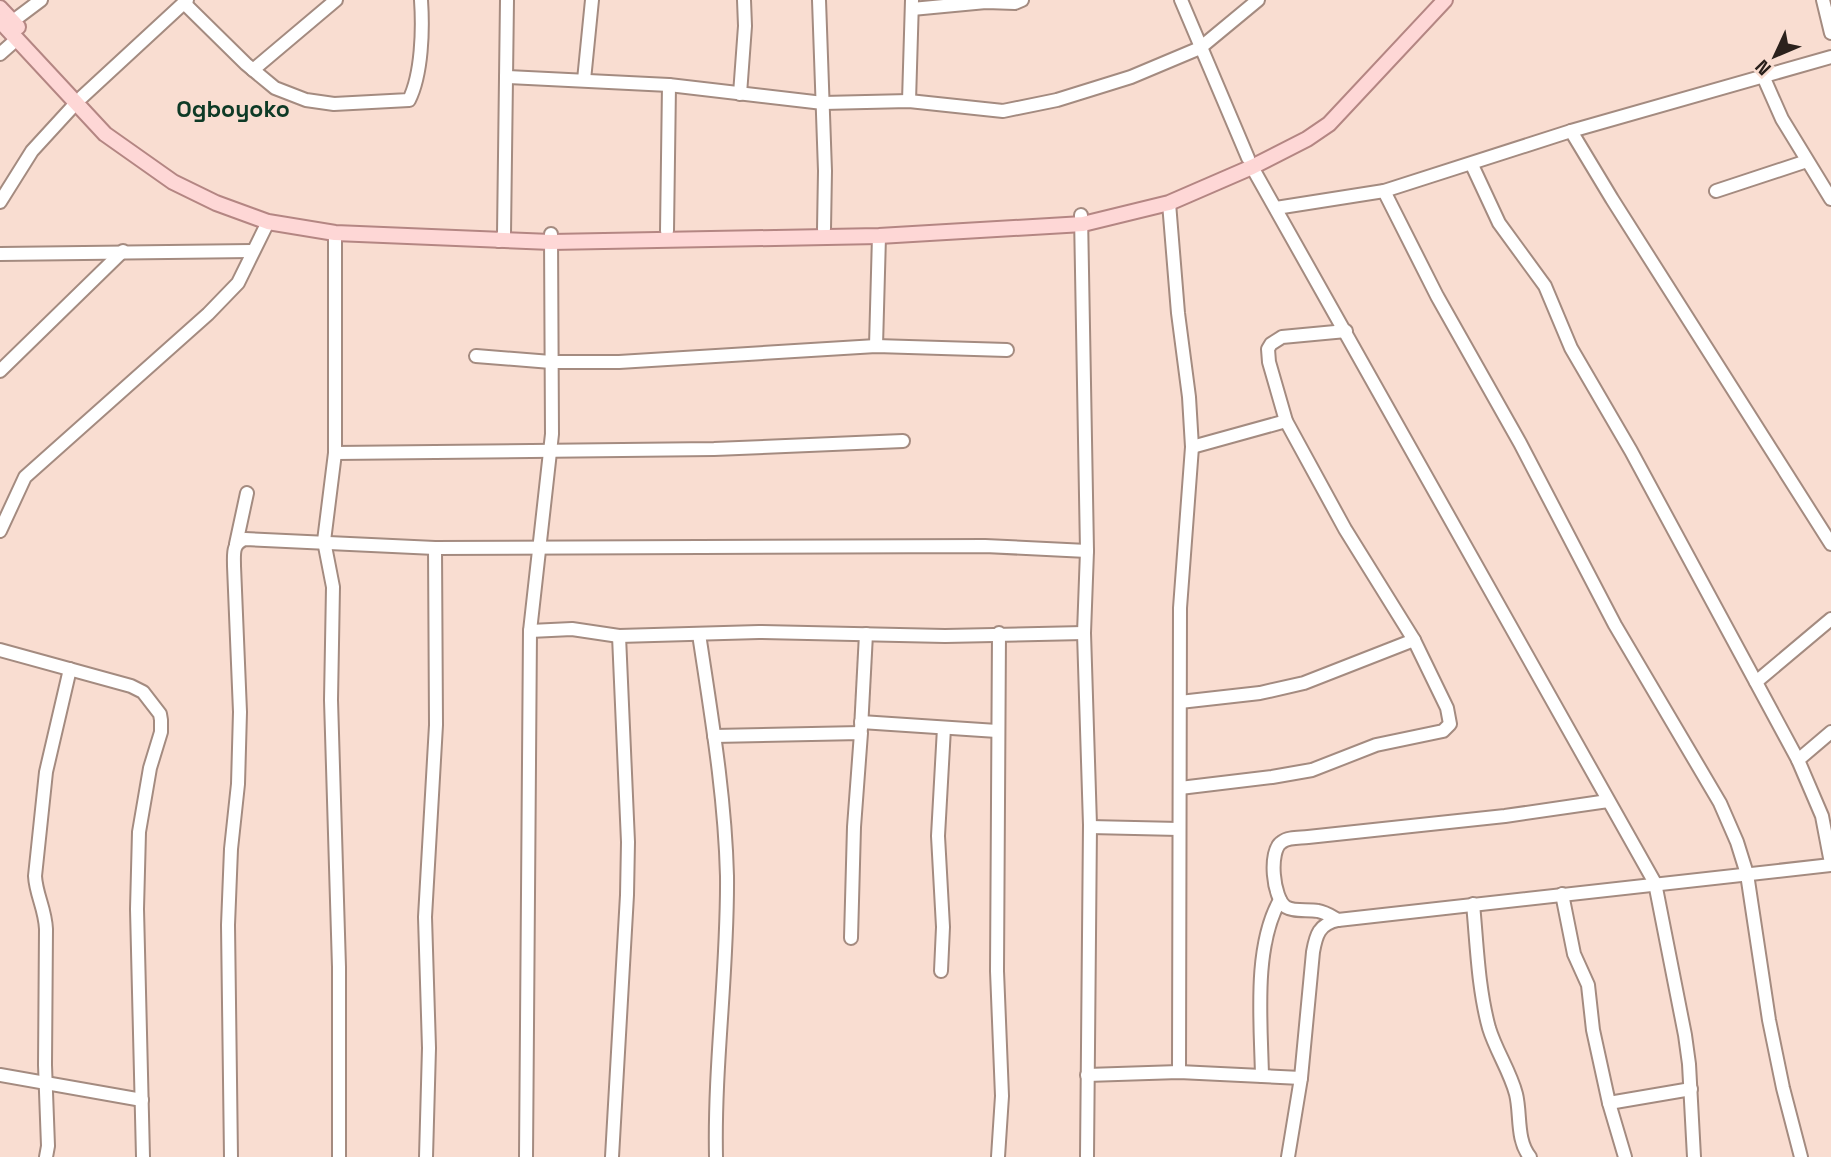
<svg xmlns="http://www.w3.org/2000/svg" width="1831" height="1157" font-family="'Space Grotesk',sans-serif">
<rect width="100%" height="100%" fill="#f9ddd1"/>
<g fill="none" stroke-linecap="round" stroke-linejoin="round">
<defs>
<g id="minor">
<path d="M819,0L825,171L824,229"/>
<path d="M1181,0L1248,158"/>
<path d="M1823,0L1831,33"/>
<path d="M184,3L246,64L275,88L306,100L334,104L409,100C422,74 423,29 421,0"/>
<path d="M912,9L986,2L1015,3L1022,0"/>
<path d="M13,21L41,0"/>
<path d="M0,54L17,39"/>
<path d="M253,70L336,0"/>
<path d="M1763,76L1782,119L1831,199"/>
<path d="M506,77L669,85L823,103L909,101L1003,111L1057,100L1131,77L1200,48L1258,0"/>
<path d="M584,80L592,0"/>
<path d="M740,94L745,26L744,0"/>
<path d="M82,97L187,0"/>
<path d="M909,101L912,0"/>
<path d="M1571,131L1612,199L1831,544"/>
<path d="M1472,165L1499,223L1545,286L1571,348L1631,451L1798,760L1822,816L1831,863"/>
<path d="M1252,167L1655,883L1685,1035L1689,1064L1694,1157"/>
<path d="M1384,191L1437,296L1520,443L1615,625L1720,803L1737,842L1747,874L1769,1020L1783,1088L1801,1157"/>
<path d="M1716,191L1807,161"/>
<path d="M0,202L32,151L76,103"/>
<path d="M1169,203L1178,313L1189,397L1192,447L1180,608L1179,1072"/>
<path d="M1276,208L1384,191L1571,131L1831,57"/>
<path d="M1081,215L1087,551L1084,633L1090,825L1087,1157"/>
<path d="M667,231L669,85"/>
<path d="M335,233V453L324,541L333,587L331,700L339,967V1157"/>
<path d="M499,241L504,234L507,0"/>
<path d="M0,254L252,251"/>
<path d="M876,346L879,236"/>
<path d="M476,356L551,362H619L876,346L1007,350"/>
<path d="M0,371L123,251"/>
<path d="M1192,447L1286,421"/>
<path d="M335,453L714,449L903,441"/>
<path d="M0,531L25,477L208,314L238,283L268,222"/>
<path d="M236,544L247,493"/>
<path d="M530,631L572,629L619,636L759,632L945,636L1084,633"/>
<path d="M699,634C711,714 725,795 727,876C728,970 714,1063 716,1157"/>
<path d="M0,650L131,686L143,692L160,714L161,720V732L150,768L139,832L137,909L143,1157"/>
<path d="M1756,682L1831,619"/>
<path d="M1180,702L1260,693L1304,683L1414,640"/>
<path d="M861,722L997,731"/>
<path d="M861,729L866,634"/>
<path d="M714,736L861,733L854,827L851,938"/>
<path d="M1798,760L1831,732"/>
<path d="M1180,788L1272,777L1312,770L1376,745L1443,731L1450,724L1447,708L1414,640L1345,529L1286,421L1269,362L1268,349L1271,344L1282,337L1346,331"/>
<path d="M1090,827L1179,829"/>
<path d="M1562,894L1574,954L1588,985L1593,1030L1609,1103L1625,1157"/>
<path d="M1473,904C1477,945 1478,988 1489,1028C1496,1051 1510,1071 1516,1094C1521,1114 1516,1140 1530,1157"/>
<path d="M1338,920C1331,916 1325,912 1318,911C1308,909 1294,912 1286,907C1273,899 1268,850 1282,842C1288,837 1300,838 1308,837L1505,816L1608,801"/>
<path d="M941,971L943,927L938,836L944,728"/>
<path d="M0,1075L142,1100"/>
<path d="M1087,1075L1179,1072L1301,1078"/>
<path d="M1262,1076C1261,1023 1253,947 1280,900"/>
<path d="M1609,1103L1691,1089"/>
<path d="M46,1157L48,1146L45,1065L46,929C45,908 36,895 35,876L46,772L70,669"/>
<path d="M231,1157L228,925L231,849L238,784L240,712L234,566C234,553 232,544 245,539L435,548L985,546L1087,551"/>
<path d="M426,1157L429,1048L425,917L436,725L435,548"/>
<path d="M526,1157L530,631L552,434L551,234"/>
<path d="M612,1157L627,895L628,842L619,636"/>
<path d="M998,1157L1002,1096L997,971L999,633"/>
<path d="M1288,1157L1301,1078L1313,952C1316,935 1319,924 1338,920L1831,865"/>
</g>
<g id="major">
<path d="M0,8L18,27"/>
<path d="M0,21L105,134L173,182L216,203L268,222L335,233L551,242L879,236L1083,224L1169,203L1252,167L1307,139L1329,124L1445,0"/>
</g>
</defs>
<use href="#minor" stroke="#a48b80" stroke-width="16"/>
<use href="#major" stroke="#b48683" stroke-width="18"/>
<use href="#minor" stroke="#fff" stroke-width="12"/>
<use href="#major" stroke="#fed7d6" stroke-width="14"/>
</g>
<g text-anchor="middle" stroke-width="7" stroke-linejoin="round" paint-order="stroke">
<g font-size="23" font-weight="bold" fill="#0e3a26" stroke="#f9ddd1">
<text x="233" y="117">Ogboyoko</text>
</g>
</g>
<g transform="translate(1775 56) rotate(226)" stroke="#f9ddd1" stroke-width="5" paint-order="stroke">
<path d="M0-5L12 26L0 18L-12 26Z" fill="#2b211c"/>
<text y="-10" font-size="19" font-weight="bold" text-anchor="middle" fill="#2b211c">N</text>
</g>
</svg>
